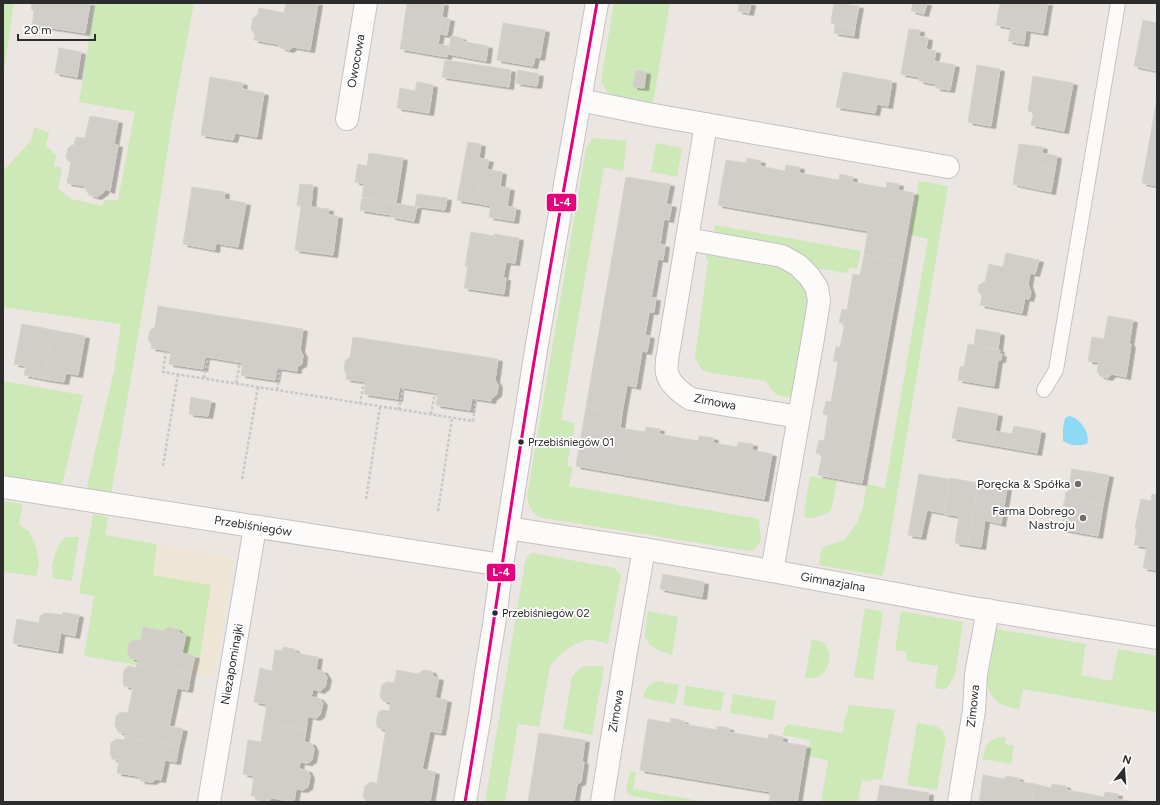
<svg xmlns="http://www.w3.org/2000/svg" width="1160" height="805" font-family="Figtree,sans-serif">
<defs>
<filter id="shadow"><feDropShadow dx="4.5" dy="2.5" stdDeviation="0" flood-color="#0004"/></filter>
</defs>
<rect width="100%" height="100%" fill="#ebe6e1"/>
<path fill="#efe5d5" d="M105,535L234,558L215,678L84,656Z"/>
<g fill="#cce9b7">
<path d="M3,3H14L3,75Z"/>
<path d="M95,3H194L172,121L150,266L111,494L89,490L87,486L114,371L121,324L3,307V171L31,141L34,127L49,133L46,146L56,155L54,166L62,168L58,189L72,199L102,206L105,200H118L135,112L79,102Z"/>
<path d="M614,3H670L653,103L627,99L608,93L601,81Z"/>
<path d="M595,138L627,141L623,171L604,167L561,420L575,423L567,466L573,467L569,486L759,519L761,540L755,549L749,551L543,518C531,514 530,508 527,497L586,148L592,139Z"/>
<path d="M656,143L682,148L677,177L651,172Z"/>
<path d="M919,181L948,186L886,562L882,576L819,565L821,551L824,547L845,539L857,523L863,507L867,484L885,488L928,239L910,235Z"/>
<path d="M714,225L861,251L857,269L849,267L848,273L814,268L723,238L715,232Z"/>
<path d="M706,255L783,268L796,274L808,290L814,307L795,398C777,395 776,398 766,381L712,373L702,370L695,358L708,261L706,258Z"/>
<path d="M3,381L83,395L63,482L59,486L3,477Z"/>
<path d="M810,476L837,481L831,511C822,515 816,519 806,518L804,514Z"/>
<path d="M3,501L23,504L19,525L29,531L35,543L39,563L36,576L3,572Z"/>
<path d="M93,514L108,517L105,535L157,544L153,575L211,585L200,657L182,653L186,635L180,633L168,627L164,631L143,628L141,640H134L129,643L127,652L130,658L138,660L137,665L84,656L94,596L79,593Z"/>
<path d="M66,537H79L72,581L53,578C53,575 52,572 52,569C52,560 59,541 66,537Z"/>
<path d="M532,553L614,568L621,575L608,644C602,642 595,640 589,640C574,641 558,655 550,667L539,727L518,724L505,802H485L525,562L528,556Z"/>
<path d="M865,608L883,612L873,680L854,677Z"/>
<path d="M648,611L678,617L672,655C661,652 646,647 645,634C645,627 647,618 648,611Z"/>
<path d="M901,611L963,622L955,675L946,689H939L935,686L938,666L906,661L907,652L895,650Z"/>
<path d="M996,629L1086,644L1081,675L1112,681L1118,649L1157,656V712L1023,689L1019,709C1001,706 992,702 987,684Z"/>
<path d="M812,639L824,643C826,646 828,649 829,652C831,659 827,671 821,675C817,678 810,678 805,678Z"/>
<path d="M585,666H593L604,667L592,735L563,729L572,677L578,670Z"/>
<path d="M657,681L679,685L675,704L643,698C645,690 648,684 657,681Z"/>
<path d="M686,686L724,692L721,711L683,705Z"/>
<path d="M733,694L776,701L773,720L730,713Z"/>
<path d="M849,705L895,710L882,780L872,779L871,782L862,780L858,802H821L828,760L807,756L810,740L783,735L785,727L789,724L843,733L844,722Z"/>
<path d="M917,723L936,726L943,731L946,739L937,790L907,785Z"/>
<path d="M998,737L1006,738L1005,744L1014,746L1011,764L983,759C985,747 986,742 998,737Z"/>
<path d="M630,771L636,772L633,789L705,802H668L632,796L626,792Z"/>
</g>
<path fill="#8ed9f3" d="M1069,416C1079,417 1091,433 1087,444C1078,446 1071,446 1063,441V428L1065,418Z"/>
<g fill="#d1cec9" stroke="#d6d2cd" filter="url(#shadow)">
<path d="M32,3H90L85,33L32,25L34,12L31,8Z"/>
<path d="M286,3H318L310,50L293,47L289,50L281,48L277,44L254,40L255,35L251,29L253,18L258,14L259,8L284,13Z"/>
<path d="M407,3H444L438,45L402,39Z"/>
<path d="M739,3H751L749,13L738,11Z"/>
<path d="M834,3L859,6L855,27L831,23Z"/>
<path d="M913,3H927L924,14L911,11Z"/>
<path d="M1000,3H1048L1043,33L996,25Z"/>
<path d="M442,17L450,19L447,35L439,34Z"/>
<path d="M1143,20L1157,23V71L1134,66Z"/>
<path d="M503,23L545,30L540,58L535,57L533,66L497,60Z"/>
<path d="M835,24L855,27L854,36L834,33Z"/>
<path d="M1011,28L1026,30L1024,44L1008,41Z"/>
<path d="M909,29L920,30L919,36L928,38L926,49L936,51L934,61L955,65L950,90L936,88V84L919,81L920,77L901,74Z"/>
<path d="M451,36L462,38L461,41L488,46L486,61L448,54Z"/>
<path d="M402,39L449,46L447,57L400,49Z"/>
<path d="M59,48L81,52L77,77L55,73Z"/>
<path d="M445,60L511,70L509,87L442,77Z"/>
<path d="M977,65L1000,69L991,126L968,122Z"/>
<path d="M518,70L539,74L537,86L516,83Z"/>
<path d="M636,70L646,72L644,88L633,87Z"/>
<path d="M843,72L892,81L888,106L877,104L875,113L836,107Z"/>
<path d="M1033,76L1073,83L1064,131L1031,125L1034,112L1028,111Z"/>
<path d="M210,77L243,83L242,89L264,93L257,137L235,133L233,140L201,135Z"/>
<path d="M417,82L433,85L429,113L397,108L400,88L415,91Z"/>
<path d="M1157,98V186L1142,183Z"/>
<path d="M90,116L118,121L114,144L118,145L110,191L105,189L104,192L97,197L89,195L85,188V186L67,183L71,162L68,161L66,157L68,148L72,145H74L76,137L85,138Z"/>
<path d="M468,142L481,144L479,158L489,160L484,180H482L481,184H480L476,203L457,200Z"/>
<path d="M1019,144L1043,147L1042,153L1057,156L1055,169L1016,163Z"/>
<path d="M369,153L403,158L396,202L362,197L364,183L355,182L358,164L367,166Z"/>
<path d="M747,158L761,161L760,166L785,171L786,165L800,167L799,173L839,180L840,174L853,177L852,182L886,188L887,182L899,184L898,190L914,193L902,262L864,255L868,231L718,205L726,160L746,163Z"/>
<path d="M1016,163L1055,169L1051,192L1013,184Z"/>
<path d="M486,169L502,172L500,187L510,188L507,206L516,208L514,221L489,217L491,206L476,203L480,184H481L482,180H484Z"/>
<path d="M626,177L670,184L666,204L672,205L669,220L664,219L660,244L665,245L663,260L658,259L651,298H656L654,312H649L645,335L650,336L647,352L642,351L636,387L627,385L622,413L586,407Z"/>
<path d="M300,184L313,185L311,207L329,209L328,215L338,216L333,255L295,250L301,206L297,205Z"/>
<path d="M192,187L225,192L224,199L246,203L238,247L216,243L215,250L183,244Z"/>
<path d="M417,194L447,198L445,210L415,206Z"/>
<path d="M362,198L394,202L392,215L360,210Z"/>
<path d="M394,203L417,207L414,221L391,217Z"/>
<path d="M471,232L494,236V234L519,238L515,263L506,262L503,278H506L504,294L464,288L468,266H465Z"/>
<path d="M1006,253L1039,260L1035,274L1030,273L1028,284L1031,293L1029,299L1025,298L1022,313L980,305L982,296L978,291L979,285L985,282L989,264L1003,267Z"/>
<path d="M864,255L902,262L862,483L818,475L822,455L816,453L819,440L824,441L828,415L823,414L825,406L826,401L831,402L838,362L833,361L836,347H840L845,323H839L842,309L847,310L853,274L860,275Z"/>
<path d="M158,306L303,329L300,350L303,355L302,364L297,367V371L277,368L275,380L241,375L243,363L208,357H205L203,369L169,364L171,351L151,348L152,344L148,340L150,331L155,327Z"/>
<path d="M1108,316L1133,320L1129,344H1131L1126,377L1112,374L1108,378L1100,376L1097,371L1099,362L1088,361L1092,337L1104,339Z"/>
<path d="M22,324L53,330L44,379L24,375L26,366L14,364Z"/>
<path d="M976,329L1000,333L998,349L974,345Z"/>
<path d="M53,330L85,336L78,375L66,373L64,382L44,379Z"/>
<path d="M353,337L498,359L495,380L498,385L497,394L492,398L491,401L472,398L470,410L436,405L438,393L399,387L398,399L364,394L366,382L346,379L347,375L344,370L345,361L350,357Z"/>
<path d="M968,344L1000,350L999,354H1002L1001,360H998L994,386L958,380L960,367H964Z"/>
<path d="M191,397L211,401L208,416L189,414Z"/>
<path d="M586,407L622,413L620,428L645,432L646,427L660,429L659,434L698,441L699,436L714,438L713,443L737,447L738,442L745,443L753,444L752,450L772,454L764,499L576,466Z"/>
<path d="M958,407L998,414L992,445L952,438Z"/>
<path d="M1014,426L1041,431L1037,453L992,445L995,431L1012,434Z"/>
<path d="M1072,469L1109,475L1103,505L1065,499L1066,492H1068Z"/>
<path d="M919,474L949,479L943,513L927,510L921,537L908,535Z"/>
<path d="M950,478L978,483L968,545L955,543L959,516L944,514Z"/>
<path d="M978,483L1007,488L1001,524L985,520L981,547L968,545Z"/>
<path d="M1152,494L1157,495L1156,570L1143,568L1147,547L1134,545L1137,529L1135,528L1141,499L1151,501Z"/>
<path d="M1065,499L1103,505L1098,536L1061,529L1066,506H1063Z"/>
<path d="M663,574L704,582L702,597L660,589Z"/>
<path d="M63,612L79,615L75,636L60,633Z"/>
<path d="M45,613L63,615L58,651L13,643L17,619L39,623L40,616Z"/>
<path d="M143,627L164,631L168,627L177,629L180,633L186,635L182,653L195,656L191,673L137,665L138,660L130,658L127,652L129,643L134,640H141Z"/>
<path d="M284,647L294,649L298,654L318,657L316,670L323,671L327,678L325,687L320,691L313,689L311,697L319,698L323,703L320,715L316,718L308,716L306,730L264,723L267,704L254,702L260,668L272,671L275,650L281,651Z"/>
<path d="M137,665L191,673L188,690L177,688L169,726L183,729L179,746L125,737V733L118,732L115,725L116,716L121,712L128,713L133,688L124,686L123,680L124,670L129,666L136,668Z"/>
<path d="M397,670L418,674L423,670L431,671L434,677L439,678L435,698L447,700L441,733L430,731L422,769L435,772L430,802H371L366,801L363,796L365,786L370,782L377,783L386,729L378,728L376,723L378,713L382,710L389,711L391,702L383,701L380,696L382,685L387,682L394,683Z"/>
<path d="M671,718L684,721V724L717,730V726L729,728V732L768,739L769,734L783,737L782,742L806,746L797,802H769L771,792L640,770L648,719L670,723Z"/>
<path d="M264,723L306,730L304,742L311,743L314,749L312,760L308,763L300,762L299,769L307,770L310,776L308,787L303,790L296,789L294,802L272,798L268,802L258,801L255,796H251L254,776L243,774L248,740L261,742Z"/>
<path d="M539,733L585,740L582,762H584L581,782L577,784L574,802H528Z"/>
<path d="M125,737L179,746L176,762L165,760L161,780L156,779L152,782L141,781L138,776L117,773L119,760L112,759L110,753L111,743L116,739L124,740Z"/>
<path d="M983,775L1005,779L1006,776L1012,777L1019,778V782L1035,784L1032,802H979Z"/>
<path d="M1035,784L1051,788L1052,784L1066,786V790L1084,793L1082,802H1032Z"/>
<path d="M880,785L929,793L928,802H877Z"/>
<path d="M1105,792L1118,794L1117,799L1135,802H1082L1084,793L1104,797Z"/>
</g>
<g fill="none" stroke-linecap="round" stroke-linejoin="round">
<defs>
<path id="service" d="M1044,390L1056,370L1118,3"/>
<g id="minor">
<path d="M580,100L648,114L948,167"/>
<path d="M347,119L366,3"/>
<path d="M706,124L667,360C667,364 666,369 667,373C670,385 681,393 691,399L799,417L772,571"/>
<path d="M687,239L782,256L798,265L809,276L817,288L819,301L813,338L799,417"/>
<path d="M3,487L502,565"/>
<path d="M508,528L644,549L772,571L967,607L1157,638"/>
<path d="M209,802L255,527"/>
<path d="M465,802L480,715L486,672L494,625L502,565L537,344L597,3"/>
<path d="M602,802L625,657L644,549"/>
<path d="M959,802L974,710L976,674L988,610"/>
</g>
</defs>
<use href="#service" stroke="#c4c2c3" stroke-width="16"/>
<use href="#minor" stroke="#c4c2c3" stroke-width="24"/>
<g stroke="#c8c8c7" stroke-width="2.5" stroke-dasharray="3 2" stroke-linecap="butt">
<path d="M166,351L163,372L473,421L476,399"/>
<path d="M204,378L208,357"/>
<path d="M236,383L240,362"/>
<path d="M277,390L280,368"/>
<path d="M360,404L364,381"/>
<path d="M399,410L403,387"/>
<path d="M431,414L435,393"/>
<path d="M163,466L178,374"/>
<path d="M242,479L258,387"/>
<path d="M366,499L380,407"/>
<path d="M438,511L452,418"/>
</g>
<use href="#service" stroke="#fcfbfa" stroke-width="14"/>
<use href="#minor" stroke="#fcfbfa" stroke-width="22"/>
<defs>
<path id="bus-1" d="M465,802C491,650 511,496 537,344C556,230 577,117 597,3"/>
</defs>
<use href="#bus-1" stroke="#fff" stroke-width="6"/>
<use href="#bus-1" stroke="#e5007d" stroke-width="3"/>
</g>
<g fill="#2c2c2c" stroke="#fff" stroke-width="1.5">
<circle cx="521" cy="442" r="3.5"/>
<circle cx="495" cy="613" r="3.5"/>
</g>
<g fill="#6f6d6b" stroke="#fff" stroke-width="1.5">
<circle cx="1078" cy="484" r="4"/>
<circle cx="1083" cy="518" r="4"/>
</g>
<g text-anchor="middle" stroke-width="3.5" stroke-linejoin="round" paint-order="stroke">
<g font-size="11" fill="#2c2c2c" stroke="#fff" text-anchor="start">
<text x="528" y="446">Przebiśniegów 01</text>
<text x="502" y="617">Przebiśniegów 02</text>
</g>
<g font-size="12" fill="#2c2c2c" stroke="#fff">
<text transform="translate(356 61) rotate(-80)" y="4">Owocowa</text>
<text transform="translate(715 402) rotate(11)" y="4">Zimowa</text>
<text transform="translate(253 526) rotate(9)" y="4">Przebiśniegów</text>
<text transform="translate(833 582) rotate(10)" y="4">Gimnazjalna</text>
<text transform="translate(232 664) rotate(-80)" y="4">Niezapominajki</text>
<text transform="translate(973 706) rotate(-84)" y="4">Zimowa</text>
<text transform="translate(616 711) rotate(-81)" y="4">Zimowa</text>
</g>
<g font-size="12" fill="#2c2c2c" stroke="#fff" text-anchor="end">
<text x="1070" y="488">Poręcka &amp; Spółka</text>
<text x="1075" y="515">Farma Dobrego<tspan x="1075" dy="14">Nastroju</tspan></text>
</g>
</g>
<g stroke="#fff" stroke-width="1.5">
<rect x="546" y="193" width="31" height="19" rx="4" fill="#e5007d"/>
<rect x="486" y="563" width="30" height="19" rx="4" fill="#e5007d"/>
</g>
<g font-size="11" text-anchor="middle" font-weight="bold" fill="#fff">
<text x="562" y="206">L-4</text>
<text x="501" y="576">L-4</text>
</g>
<rect width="1160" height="805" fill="none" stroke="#2c2c2c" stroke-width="8"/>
<g transform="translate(1124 769) rotate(17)" stroke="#ffffff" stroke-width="3" paint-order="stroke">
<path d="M0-3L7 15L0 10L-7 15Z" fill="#2c2c2c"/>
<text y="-6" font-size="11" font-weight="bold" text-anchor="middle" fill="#2c2c2c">N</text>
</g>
<path d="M18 34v6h77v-6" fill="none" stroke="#2c2c2c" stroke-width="2"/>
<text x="24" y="34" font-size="12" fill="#2c2c2c" stroke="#ffffff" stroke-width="3" paint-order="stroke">20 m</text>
</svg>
